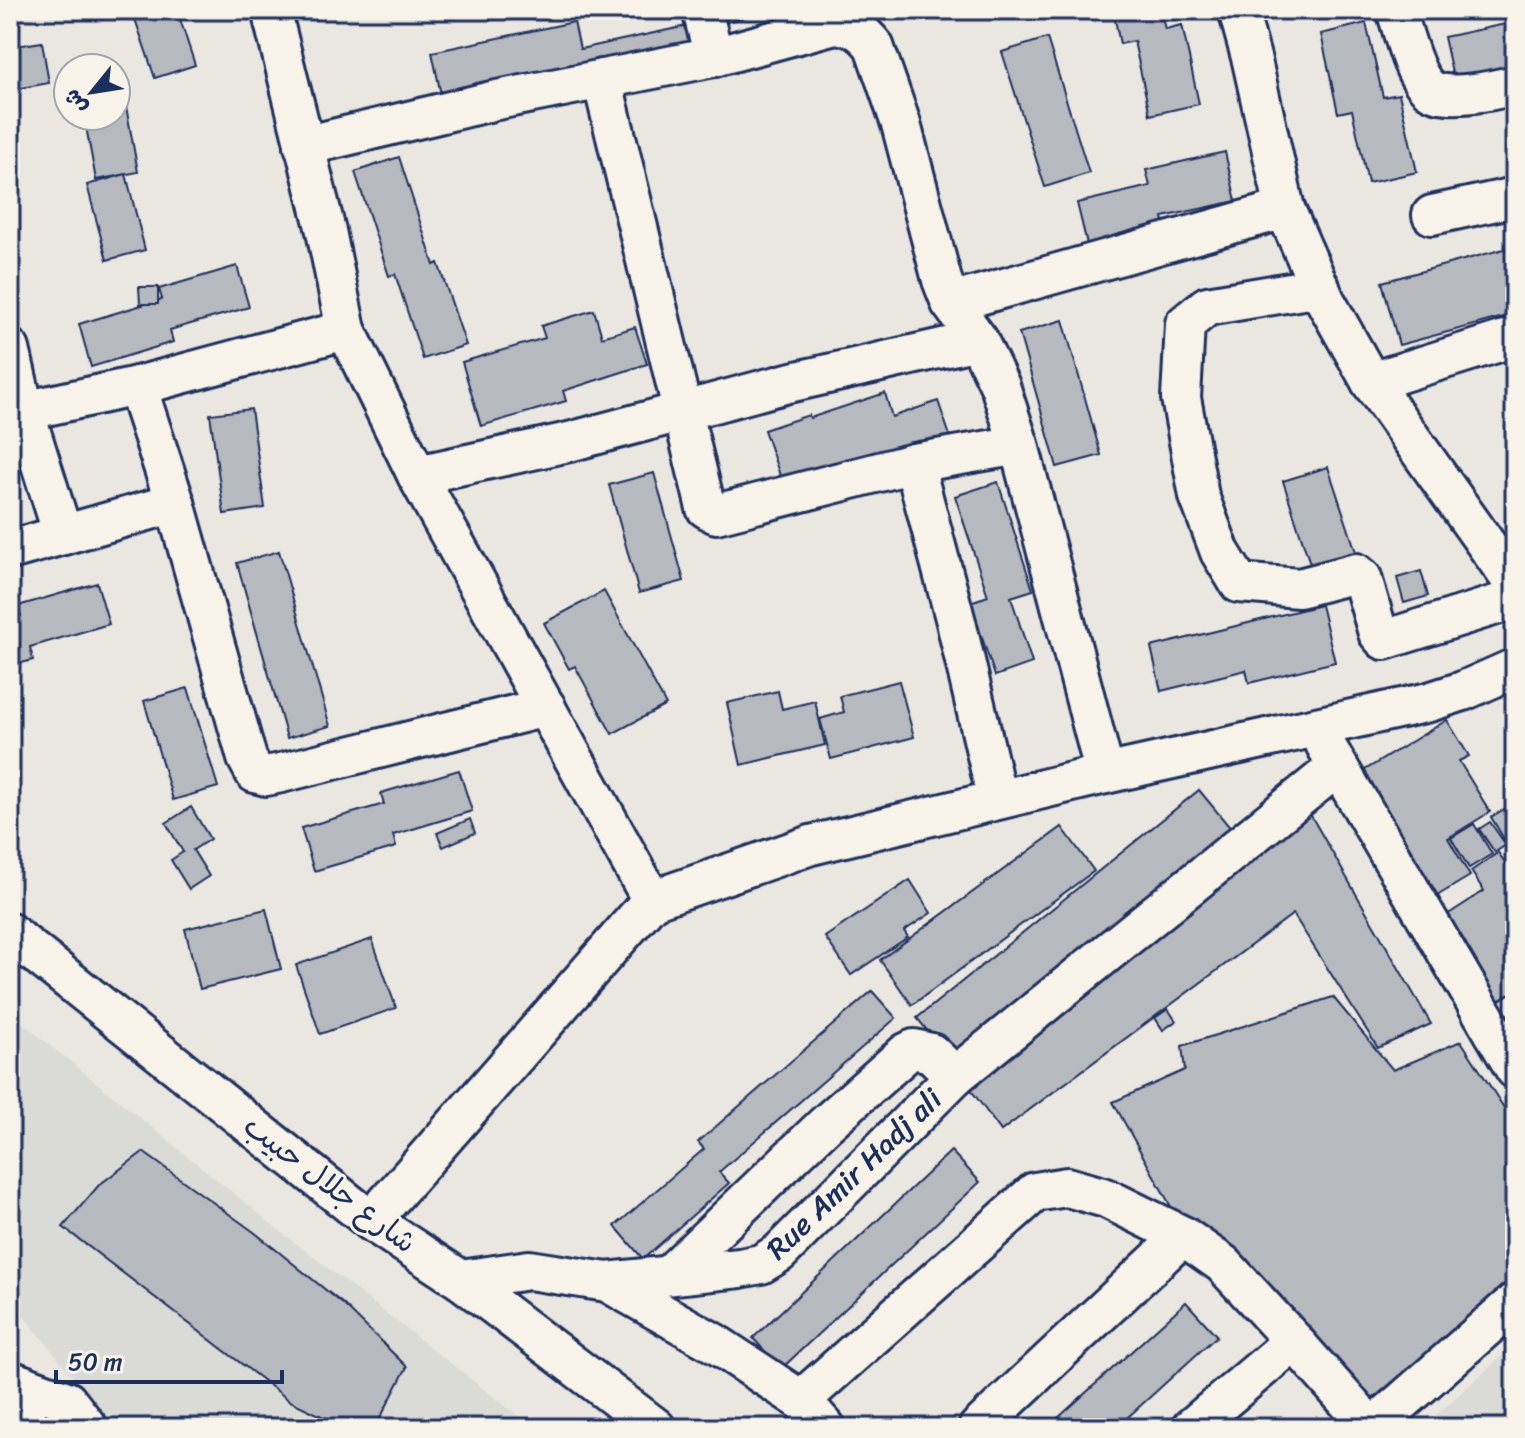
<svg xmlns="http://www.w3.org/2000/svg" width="1525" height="1438" font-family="Sriracha,'Playpen Sans Arabic',sans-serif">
<rect width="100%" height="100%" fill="#eae7e0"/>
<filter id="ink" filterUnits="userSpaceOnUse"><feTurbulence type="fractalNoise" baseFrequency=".0125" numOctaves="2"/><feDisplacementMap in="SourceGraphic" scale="16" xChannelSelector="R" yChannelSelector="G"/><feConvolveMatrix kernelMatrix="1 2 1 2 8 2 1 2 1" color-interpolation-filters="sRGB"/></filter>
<g filter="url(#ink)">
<g fill="#dadad6">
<path d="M10,1013L285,1235L529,1424L526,1428H115L10,1299Z"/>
<path d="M1515,1344V1428H1422Z"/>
</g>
<g fill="#b6babf" stroke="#1b2f5e" stroke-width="2">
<path d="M132,10H177L195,65L155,78Z"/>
<path d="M716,10H769L720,24Z"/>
<path d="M1113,10H1160L1165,29L1182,25L1199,104L1150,115L1134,41L1120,44Z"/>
<path d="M574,22L580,49L696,24L707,72L448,128L432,52Z"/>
<path d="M1515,22V69L1454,82L1444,37Z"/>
<path d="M1366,23L1383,97L1399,94L1417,172L1368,183L1352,110L1338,113L1321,34Z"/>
<path d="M1047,38L1089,173L1045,187L1002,52Z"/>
<path d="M42,42L49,83L10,90V47Z"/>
<path d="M116,68H119L138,172L96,180L84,116H116Z"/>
<path d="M1225,152L1236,201L1163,217L1166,230L1088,248L1077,203L1150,186L1146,170Z"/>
<path d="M399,157L434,265L438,263L466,345L423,359L395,274L389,276L355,172Z"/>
<path d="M126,174L145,250L107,260L87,185Z"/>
<path d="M1515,246V314L1399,345L1382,282Z"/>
<path d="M237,266L249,307L170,330L173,342L91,367L79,324L162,299L159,289Z"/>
<path d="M139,287H158V304H140Z"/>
<path d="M594,310L602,337L635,327L647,364L563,391L566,401L481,426L462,362L545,338L541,326Z"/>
<path d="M1063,320L1101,455L1057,467L1019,333Z"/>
<path d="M885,393L892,417L938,401L959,462L788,498L764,430L809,415L810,418Z"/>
<path d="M251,409L265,508L224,514L210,414Z"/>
<path d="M1328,467L1360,564L1315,579L1283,481Z"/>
<path d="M654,473L684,581L639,593L609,485Z"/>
<path d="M998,482L1033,590L1011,597L1032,663L995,676L970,602L988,596L955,496Z"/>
<path d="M279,551L330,726L287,738L237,563Z"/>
<path d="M1421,571L1428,596L1404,603L1397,578Z"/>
<path d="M97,583L109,624L30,647L33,660L10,666V620L21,616L18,606Z"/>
<path d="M604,591L666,705L612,734L575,666L569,669L544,623Z"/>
<path d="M1321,605L1335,662L1249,683L1246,670L1161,691L1151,647Z"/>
<path d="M899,681L914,737L831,759L820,719L844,712L840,696Z"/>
<path d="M188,688L218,787L173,800L144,701Z"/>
<path d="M778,691L782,709L815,701L825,745L741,765L727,703Z"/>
<path d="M1447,720L1469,756L1459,761L1490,812L1448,838L1470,876L1422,905L1342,784Z"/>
<path d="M459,770L472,811L393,835L396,847L314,871L301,828L384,804L381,793Z"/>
<path d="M1199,790L1233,831L950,1059L917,1018Z"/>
<path d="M191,807L210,839L193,850L209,876L189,889L171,860L183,852L166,823Z"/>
<path d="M1506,808L1515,823V839L1507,844L1491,817Z"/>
<path d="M1310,814L1431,1024L1378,1048L1293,914L1001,1131L971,1090Z"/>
<path d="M470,819L475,833L443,847L437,833Z"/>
<path d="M1490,822L1506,845L1497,851L1515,877V990L1483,1011L1427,928L1484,891L1471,871L1496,854L1479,829Z"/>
<path d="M1474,824L1492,854L1469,868L1451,838Z"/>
<path d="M1062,827L1094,871L912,1005L880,960Z"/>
<path d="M910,880L931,913L904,931L908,937L851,975L825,937Z"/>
<path d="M266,909L281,969L200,989L185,929Z"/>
<path d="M372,939L396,1008L320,1034L296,965Z"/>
<path d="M872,991L896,1018L719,1172L729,1183L643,1259L615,1226L704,1149L698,1142Z"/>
<path d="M1333,997L1393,1070L1461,1041L1515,1125V1282L1366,1404L1174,1212L1113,1102L1185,1070L1182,1046Z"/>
<path d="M1168,1009L1176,1021L1163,1030L1155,1018Z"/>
<path d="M951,1151L980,1182L781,1369L753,1338Z"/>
<path d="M143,1152L254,1232L343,1304L407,1367L375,1428H347L290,1401L63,1227L99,1185Z"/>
<path d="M1186,1302L1217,1336L1116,1428H1047Z"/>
</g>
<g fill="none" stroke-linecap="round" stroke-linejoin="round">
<defs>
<g id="minor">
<path d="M271,10L326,231L346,330L417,475L652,900"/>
<path d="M702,10L714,57"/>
<path d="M1238,10L1252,61L1285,209L1325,300L1371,382L1515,585"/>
<path d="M1396,10C1403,30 1413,77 1430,89C1447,101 1495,90 1515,85"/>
<path d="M602,79L706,508L716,514L914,463L1019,445"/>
<path d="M304,146L492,101L714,57L835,24C854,26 862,31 874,46L901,124L942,280L951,303L978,340L1000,386L1019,445L1105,774"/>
<path d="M1432,215L1515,197"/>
<path d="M1320,287L1207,306L1185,324L1181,398L1199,496L1220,552L1239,583L1299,588L1356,573L1362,578L1378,633L1384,640L1515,599"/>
<path d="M951,303L1285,209"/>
<path d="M10,349L24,410L63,535"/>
<path d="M1371,382L1515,337"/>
<path d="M137,386L175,503L247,758L255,773L266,776L281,773L546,707"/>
<path d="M10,414L137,386L346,330"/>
<path d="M914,463L956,622L997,799"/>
<path d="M417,475L569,442L788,383L978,340"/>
<path d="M10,550L175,503"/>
<path d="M1325,744L1515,1069"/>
<path d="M10,933L371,1221L461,1280L656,1428"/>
<path d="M371,1221L652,900L811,845L1105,774L1429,702L1463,691L1515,668"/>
<path d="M669,1275L826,1124L906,1053L914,1049L931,1053L955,1076"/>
<path d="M461,1280L529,1270L607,1282L716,1344L801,1400L826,1428"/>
<path d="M607,1282L740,1268L761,1264L779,1253L955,1076L1337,767"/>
<path d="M10,1380L67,1401L88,1428"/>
<path d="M801,1400L1035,1192L1067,1187L1106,1198L1183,1236L1223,1264L1294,1341"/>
<path d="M978,1428L1183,1236"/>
<path d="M1191,1428L1294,1341L1371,1428"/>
<path d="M1372,1428L1515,1302"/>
</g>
<path id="major" d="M10,1404L28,1428"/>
</defs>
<use href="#minor" stroke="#1b2f5e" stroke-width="44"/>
<use href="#major" stroke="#1b2f5e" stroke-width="50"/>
<use href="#minor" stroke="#f7f3e8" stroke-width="38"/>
<use href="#major" stroke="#f7f3e8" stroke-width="44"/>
</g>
</g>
<g text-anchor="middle" stroke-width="6" stroke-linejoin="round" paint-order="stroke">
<g font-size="30" fill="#1b2f5e" stroke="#f7f3e8">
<text transform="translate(854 1174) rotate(-44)" y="10">Rue Amir Hadj ali</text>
<text transform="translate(330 1184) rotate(37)" y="10">شارع جلال حبيب</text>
</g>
</g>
<rect width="1525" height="1438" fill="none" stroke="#f7f3e8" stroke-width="40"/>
<rect x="20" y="20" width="1485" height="1398" fill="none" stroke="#1b2f5e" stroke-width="3" filter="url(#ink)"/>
<g transform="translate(92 92) rotate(240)"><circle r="38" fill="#f7f3e8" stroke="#9fa5b1" stroke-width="2"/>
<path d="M0-6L14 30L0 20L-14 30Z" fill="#1b2f5e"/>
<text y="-12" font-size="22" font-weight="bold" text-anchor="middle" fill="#1b2f5e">ش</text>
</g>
<path d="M56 1370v12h226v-12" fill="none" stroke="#1b2f5e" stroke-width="4"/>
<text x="68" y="1370" font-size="24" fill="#1b2f5e" stroke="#f7f3e8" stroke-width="6" paint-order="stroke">50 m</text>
</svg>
